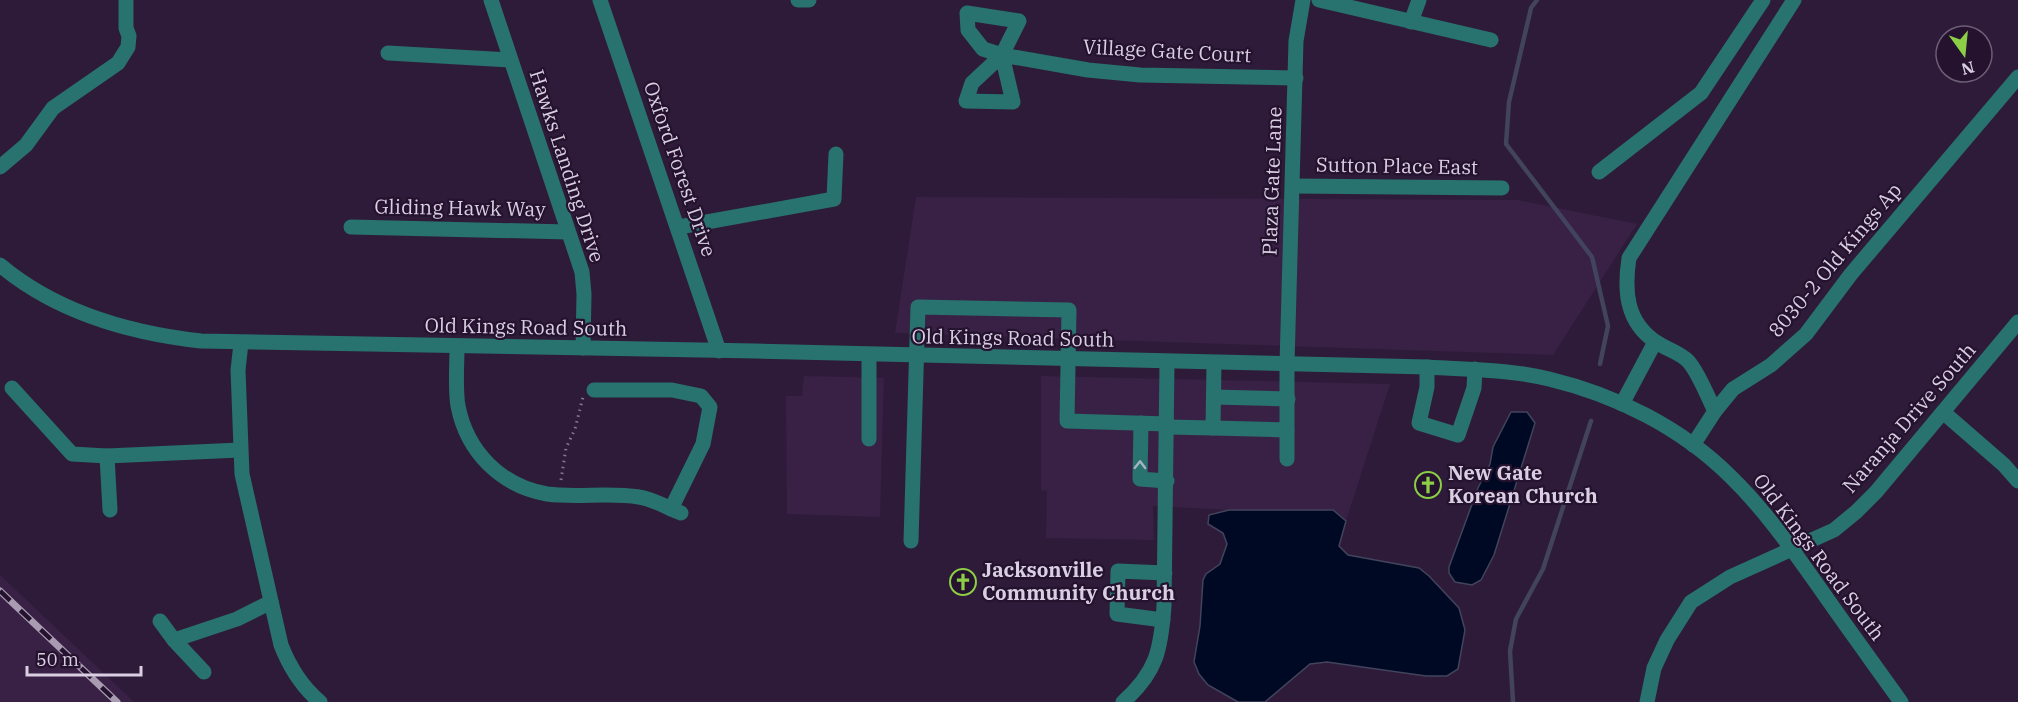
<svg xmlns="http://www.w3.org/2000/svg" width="2018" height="702" font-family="'IBM Plex Serif',serif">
<rect width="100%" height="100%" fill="#2e1b39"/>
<g fill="#382145">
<path d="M916,197L1518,200L1637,224L1553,355L895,333Z"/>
<path d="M804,376L884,378L880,517L787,514L786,396H802Z"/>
<path d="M1041,376L1390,384L1346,521L1333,510H1229L1153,506L1154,540L1046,538L1047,491L1041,490Z"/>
<path d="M0,575L134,702H0Z"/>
</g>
<g fill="#000923" stroke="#41445c" stroke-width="1.5">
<path d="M1511,412H1527L1535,423L1494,555L1481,580L1472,585L1455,582L1449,573V567L1478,488L1490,464L1493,447Z"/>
<path d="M1229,510H1333L1346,521L1339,546L1348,555L1419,568L1429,576L1459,608L1465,630L1458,669L1447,676H1426L1327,662L1310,664L1265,702H1238L1208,685L1199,674L1194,662L1200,626L1203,580L1206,574L1220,564L1227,544L1223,533L1208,524L1209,515Z"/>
</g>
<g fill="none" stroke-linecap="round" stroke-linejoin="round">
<g stroke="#41445c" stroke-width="4.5">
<path d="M1537,0L1531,8L1509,102L1506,144L1592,257L1608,326L1600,364"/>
<path d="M1513,702L1510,651L1516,619L1543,569L1591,421"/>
</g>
<path stroke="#85768e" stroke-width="3" stroke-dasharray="1.5 4.5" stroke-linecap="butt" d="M561,480L566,448L575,429L583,397"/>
<g stroke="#28726f" stroke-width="15">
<path d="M491,0L582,272L584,294L583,348"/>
<path d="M600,0L719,351"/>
<path d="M798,0H809"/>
<path d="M1319,0L1491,40"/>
<path d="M1794,0L1629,258C1624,291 1626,322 1656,342C1666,349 1679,352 1688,361C1699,373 1707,396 1715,411L1733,389L1771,365L1806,334L1851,274L2018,77"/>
<path d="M1411,22L1419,0"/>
<path d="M388,53L510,60"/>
<path d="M1002,55L1013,102L966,101L972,83L1002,55L1019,21L967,13L968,30L983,49L1002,55L1088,70L1140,75L1296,78"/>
<path d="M0,167L26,145L53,108L118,63L128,47L129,36L126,28V0"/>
<path d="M1599,172L1701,93L1763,0"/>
<path d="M1293,186L1502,188"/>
<path d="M351,227L568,232"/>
<path d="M679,227L834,199L836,154"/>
<path d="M0,265C56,312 129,333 201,341L756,351L1427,367C1468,370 1509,369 1549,379C1616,395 1682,428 1731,477C1765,510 1792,549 1819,587C1846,626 1874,664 1901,702"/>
<path d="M241,343L238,370L242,474L281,645C290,668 301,686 320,702"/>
<path d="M457,347C457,366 455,388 458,406C467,452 501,486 547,494C577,498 609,492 639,497C653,499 668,508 681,513"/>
<path d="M1427,367V387L1419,423L1458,435L1474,388L1475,369"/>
<path d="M12,388L72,454L107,456L240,450"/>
<path d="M594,390H672L701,396L710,407L703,444L671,509"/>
<path d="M1214,397L1288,399"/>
<path d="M1622,404L1655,342"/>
<path d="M1943,412L2004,465L2018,481"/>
<path d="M1141,423L1140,479L1167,481"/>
<path d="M1168,427L1213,428L1214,363"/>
<path d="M1213,428L1287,430V364L1296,41L1303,0"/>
<path d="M869,439V355"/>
<path d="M1693,445L1715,411"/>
<path d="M107,456L110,510"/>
<path d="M1287,459V430"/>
<path d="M911,541L918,307L1069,310L1067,421L1168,424"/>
<path d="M1163,620L1117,614L1118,571L1165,573"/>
<path d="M160,621L174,640L204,672"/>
<path d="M174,640L237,619L271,602"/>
<path d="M1123,702C1157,672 1161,649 1164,606L1167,362"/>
<path d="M1647,702L1654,668L1667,640L1691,602L1730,577L1834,530L1856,512L1876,492L2018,322"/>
</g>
<defs>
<path id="rail" d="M0,591L117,702"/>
</defs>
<use href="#rail" stroke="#a99cb2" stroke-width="7"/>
<use href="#rail" stroke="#24122f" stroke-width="4.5" stroke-dasharray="14" stroke-linecap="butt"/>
</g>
<defs><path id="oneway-chevron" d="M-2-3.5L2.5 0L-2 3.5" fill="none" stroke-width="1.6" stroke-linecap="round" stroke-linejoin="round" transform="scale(1.5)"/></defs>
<use stroke="#a5b3c0" href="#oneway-chevron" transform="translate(1140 465) rotate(-89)"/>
<defs>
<symbol id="church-ring" viewBox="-11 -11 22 22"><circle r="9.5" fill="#24122f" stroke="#8cce45" stroke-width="1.5"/><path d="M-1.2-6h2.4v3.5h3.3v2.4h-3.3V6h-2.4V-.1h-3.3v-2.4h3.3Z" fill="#8cce45"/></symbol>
</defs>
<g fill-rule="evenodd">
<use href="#church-ring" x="1413" y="470" width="30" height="30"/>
<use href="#church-ring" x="948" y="567" width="30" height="30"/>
</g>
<g text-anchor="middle" stroke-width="4.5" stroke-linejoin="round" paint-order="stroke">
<g font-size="20" fill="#dacfe2" stroke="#24122f">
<text transform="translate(1167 51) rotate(3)" y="7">Village Gate Court</text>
<text transform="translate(567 166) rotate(72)" y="7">Hawks Landing Drive</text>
<text transform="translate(1397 166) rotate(1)" y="7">Sutton Place East</text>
<text transform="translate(680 169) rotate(71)" y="7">Oxford Forest Drive</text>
<text transform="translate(1272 181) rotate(-88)" y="7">Plaza Gate Lane</text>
<text transform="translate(460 208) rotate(1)" y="7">Gliding Hawk Way</text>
<text transform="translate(1835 260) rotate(-50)" y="7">8030-2 Old Kings Ap</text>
<text transform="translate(526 327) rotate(1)" y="7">Old Kings Road South</text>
<text transform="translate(1013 338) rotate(1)" y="7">Old Kings Road South</text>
<text transform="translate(1909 418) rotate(-49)" y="7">Naranja Drive South</text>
<text transform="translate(1819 557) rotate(53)" y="7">Old Kings Road South</text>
</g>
<g font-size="20" font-weight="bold" fill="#dacfe2" stroke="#24122f" text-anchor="start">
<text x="1448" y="480">New Gate<tspan x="1448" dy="23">Korean Church</tspan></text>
<text x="982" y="577">Jacksonville<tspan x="982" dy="23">Community Church</tspan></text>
</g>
</g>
<g transform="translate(1964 54) rotate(165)"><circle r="28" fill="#24122f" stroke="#6d5e77" stroke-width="1.5"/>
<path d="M0-4.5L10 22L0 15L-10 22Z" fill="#8cce45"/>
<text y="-9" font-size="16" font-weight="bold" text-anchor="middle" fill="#dacfe2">N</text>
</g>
<path d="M27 666v9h114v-9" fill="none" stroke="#dacfe2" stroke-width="3"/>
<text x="36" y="666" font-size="18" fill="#dacfe2" stroke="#24122f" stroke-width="4.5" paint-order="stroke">50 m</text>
</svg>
